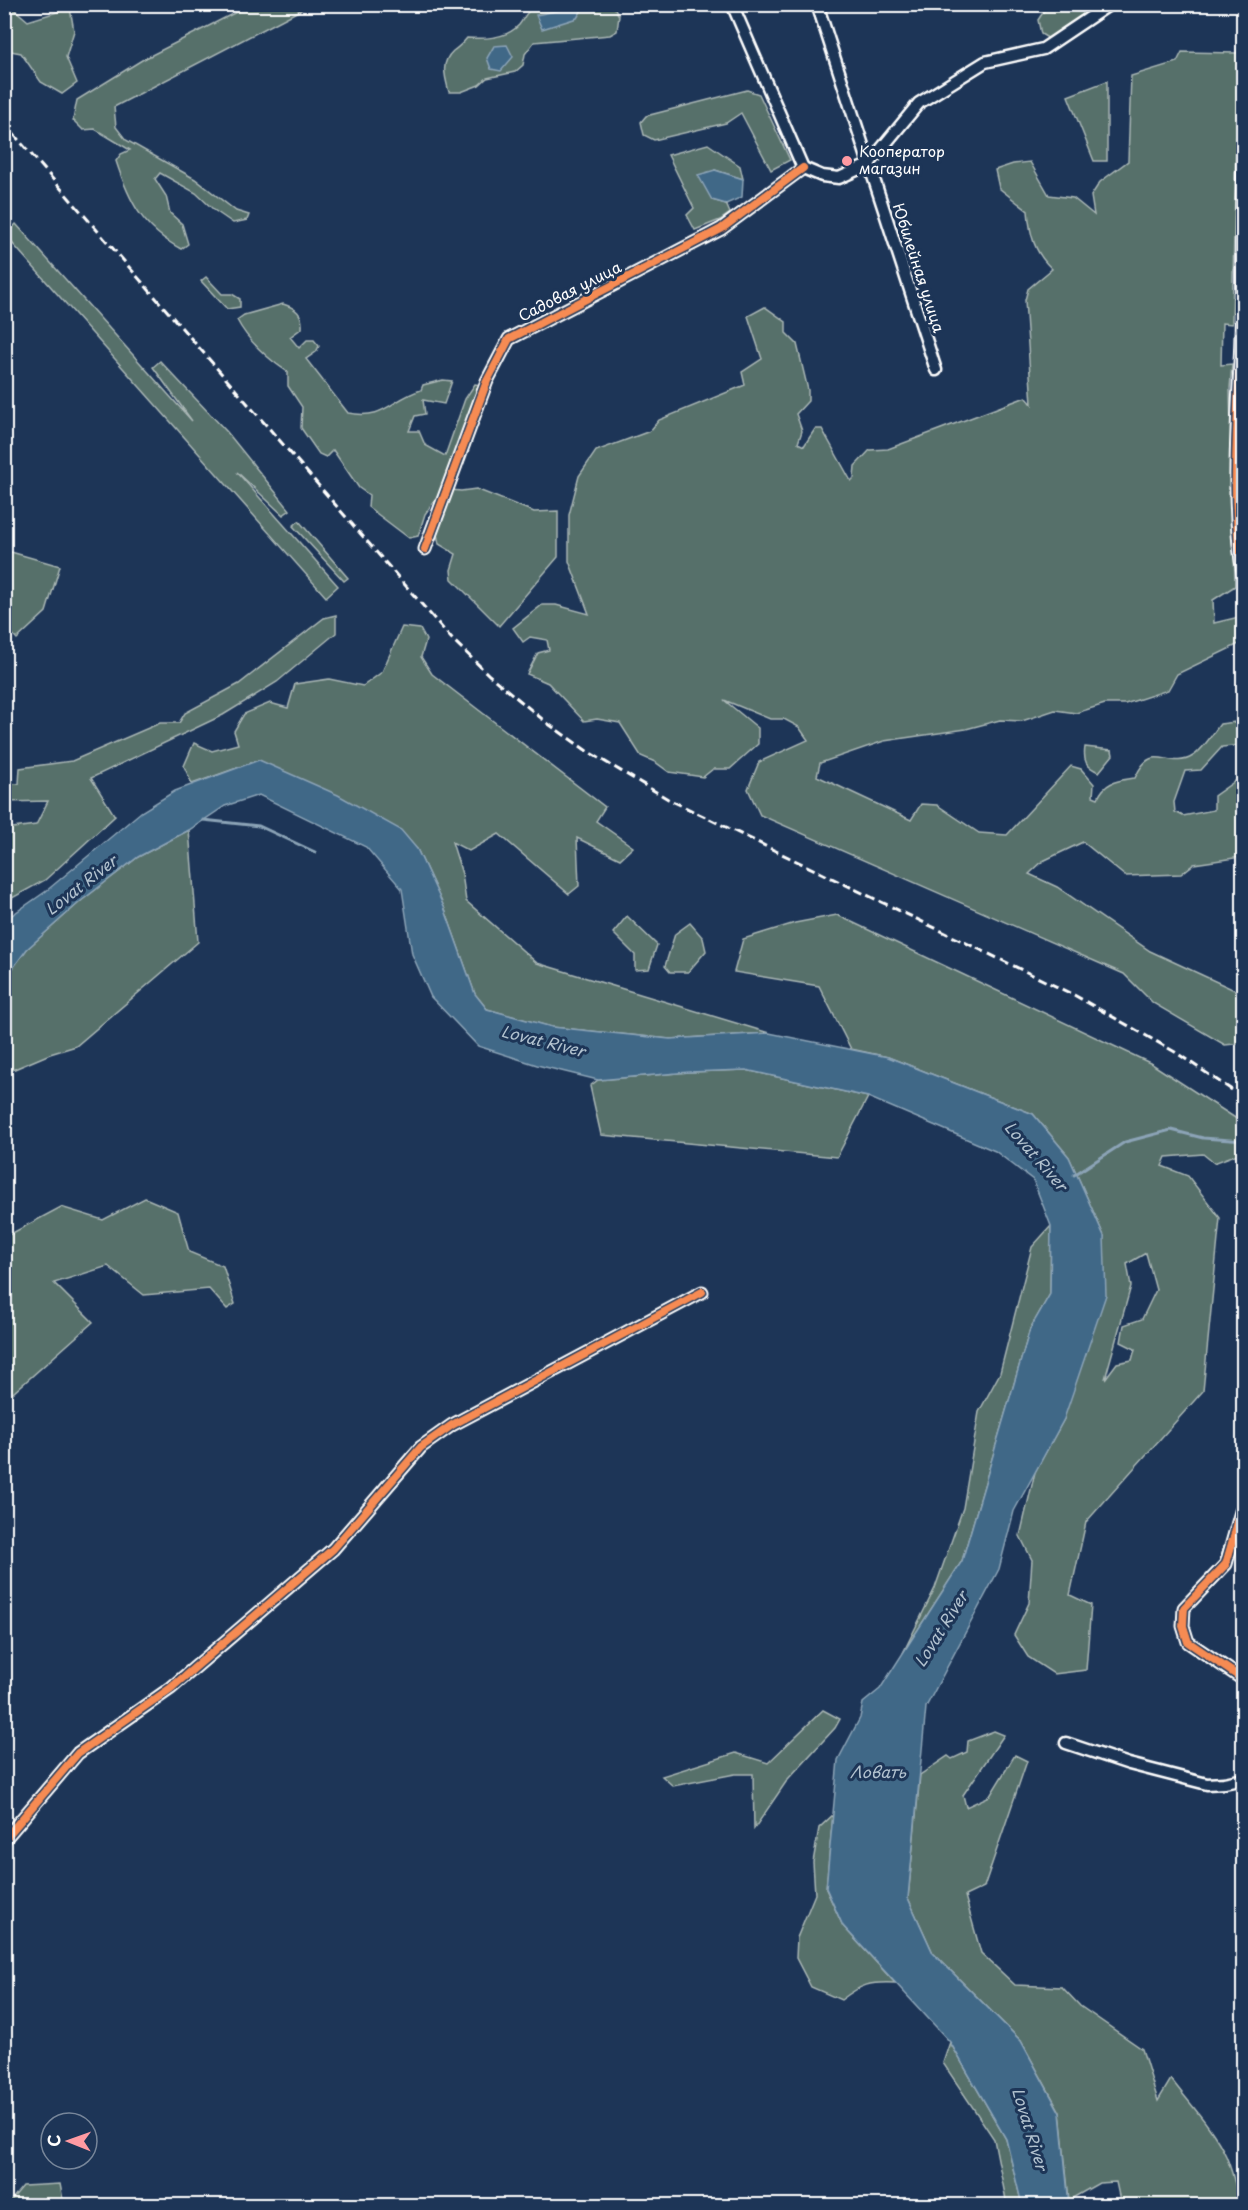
<svg xmlns="http://www.w3.org/2000/svg" width="1248" height="2210" font-family="'Playpen Sans',sans-serif">
<rect width="100%" height="100%" fill="#1d3557"/>
<filter id="ink" filterUnits="userSpaceOnUse"><feTurbulence type="fractalNoise" baseFrequency=".0167" numOctaves="2"/><feDisplacementMap in="SourceGraphic" scale="12" xChannelSelector="R" yChannelSelector="G"/><feConvolveMatrix kernelMatrix="1 2 1 2 8 2 1 2 1" color-interpolation-filters="sRGB"/></filter>
<g filter="url(#ink)">
<g fill="#566f6b" stroke="#aab7b5" stroke-width="1.5" fill-rule="evenodd">
<path d="M5,4L13,5L14,9L28,21L70,8L74,31L66,57L77,83L62,94L41,82L21,53L5,50Z"/>
<path d="M250,5H310L114,107L116,127L126,140L195,179L236,211L249,215L247,220L233,223L214,210L196,193L160,173L155,179L166,196L170,213L182,224L188,244L181,249C142,228 129,201 116,161L121,154L130,150L95,129L83,130L73,120L77,100L142,60Z"/>
<path d="M552,5H593L594,7L613,5L619,16L617,31L610,35L534,42L525,54L523,65L515,72L487,78L479,85L461,92H449C445,77 440,63 453,51C459,46 462,45 467,38C484,39 506,39 519,25C523,20 525,14 531,9Z"/>
<path d="M1048,5H1103L1051,40L1041,34L1038,20Z"/>
<path d="M1243,5L1244,78L1236,142L1232,324L1222,323L1221,365L1232,364L1230,389L1235,586L1213,600L1214,623L1239,617L1243,619V642L1177,674L1168,690L1125,704H1105L1076,713L1055,710L1022,721L1000,720L966,729L884,741L820,763L817,776L911,820L921,804L937,805L979,833L1007,835L1071,766L1081,769L1094,784L1093,796L1098,798C1106,781 1117,781 1135,778C1153,738 1168,772 1193,756C1202,751 1214,732 1220,724L1243,721V745L1222,747L1201,770L1185,771L1174,802L1175,812L1183,816L1214,810V796L1238,779L1243,787V858L1241,857L1194,864L1181,874L1125,876L1083,842L1043,861L1029,874L1057,887L1150,951L1243,994V1043L1225,1045L1153,1003L1124,974L760,815L748,789L759,762L808,740L799,727L784,719H770L724,700L758,728V744L730,769H713L703,777L669,772L655,762L641,756L620,723L597,719L584,721L548,683L527,674L538,653L549,650L547,640L530,637L523,642L513,628L542,605H556L589,614L569,561V515L579,476L596,451L650,431L659,420L745,385L742,372L762,359L748,316L765,307L786,322V333L797,344L808,390V401L796,414L802,431L798,443L804,446L815,429H822L851,481L854,478L855,466L870,450L888,449L1026,397L1032,404L1025,300L1028,289L1052,269C1034,252 1030,235 1028,211L999,188L995,170L1013,164L1030,162L1049,195L1073,198L1094,215L1091,196L1100,182L1128,161L1131,76L1177,62L1182,52L1237,53Z"/>
<path d="M1107,81V161H1094L1068,96Z"/>
<path d="M747,90L759,94L790,160L771,170L741,113L726,123L654,140L644,135L641,122L646,116Z"/>
<path d="M708,144L740,166L743,179L715,170L712,200L726,204L730,213L720,220L695,230L687,215L694,208L668,155Z"/>
<path d="M16,224L192,421L153,367L160,361L227,432L290,510L283,515L237,472L338,586L326,597L5,235Z"/>
<path d="M206,277L222,294H232L240,299V307L227,309L201,281Z"/>
<path d="M283,304C296,308 303,314 302,328L290,337L299,348L307,340H314L319,346L316,352L306,359L348,413C386,420 389,400 421,390L423,385L443,380L452,381L444,404L423,400L425,414L415,416L409,431H419L425,445L445,456L465,399L475,384L482,385L446,485L425,514L418,536L409,538L368,507L369,495L359,488L333,450L326,457L319,454L301,428L302,407L288,386V372C269,360 247,340 237,320L244,315Z"/>
<path d="M476,489L534,512L558,511V557L499,626L452,579L451,570L456,554L439,544L437,534L451,490L461,491Z"/>
<path d="M299,521L348,578L344,581L293,526Z"/>
<path d="M4,550L60,566L46,612L17,639L5,626Z"/>
<path d="M336,615V633L277,682L223,715L91,778L115,816L45,880L5,902V829L36,825L48,801L5,802V783L19,784L20,768L72,761L160,723H179L185,713L239,684L324,618Z"/>
<path d="M402,627L420,629L426,640L421,657L432,674L605,807L596,821L633,847L620,859L577,838L579,886L569,894L499,834L469,851L452,842L462,874L466,901L537,963L769,1033L670,1039L551,1027L487,1009L475,994L444,907L417,849L259,760L192,784L184,766L194,743L212,751L238,744L234,731L244,714L270,703L288,708L295,684L329,679L363,686L382,672Z"/>
<path d="M1085,747L1112,750L1113,755L1099,772C1086,767 1083,761 1085,747Z"/>
<path d="M189,830L198,942L76,1046L50,1054L5,1073L4,979L27,949L81,901L138,857Z"/>
<path d="M837,915L1152,1064L1243,1123V1152L1214,1163L1203,1154L1166,1157L1162,1166L1188,1176L1220,1218L1203,1391L1086,1522L1070,1595L1091,1605L1086,1670L1054,1674L1028,1657L1014,1635L1029,1603L1032,1560L1020,1536L1035,1472L1064,1419L1104,1236L1069,1157L1033,1114L888,1057L851,1049L819,986L734,972L743,939L795,923ZM1146,1253L1156,1290L1142,1319L1124,1325L1121,1342L1135,1349L1132,1360L1117,1363L1105,1379L1131,1286L1127,1264Z"/>
<path d="M627,916L657,945L649,969L635,970V955L613,933Z"/>
<path d="M690,923L703,938L706,951L688,972H670L665,966L675,934Z"/>
<path d="M746,1070L868,1097L837,1157L601,1135L590,1086L598,1080L689,1072Z"/>
<path d="M145,1198L178,1212L189,1252L223,1266L235,1304L227,1309L209,1289L144,1295L108,1266L54,1283L93,1322L5,1400V1237L61,1207L103,1220Z"/>
<path d="M1051,1226L1050,1294L1030,1329L962,1561L903,1653L935,1588L963,1508L979,1412L1000,1373L1032,1247Z"/>
<path d="M823,1710L840,1719L835,1728L788,1779L754,1829L753,1774H735L673,1786L662,1776L736,1753L768,1763Z"/>
<path d="M994,1731L1004,1735L963,1795L966,1807L990,1796L1015,1755L1027,1761L984,1887L965,1896L981,1953L1015,1985L1062,1987L1080,2006L1142,2049L1158,2101L1171,2079C1189,2103 1213,2128 1226,2156C1233,2172 1236,2188 1240,2205H1121L1116,2182L1099,2183L1069,2200L1060,2112L1021,2041L933,1953L908,1898L920,1775L948,1756L952,1759L967,1752L968,1741Z"/>
<path d="M833,1815L826,1889L843,1926L895,1983C869,1982 862,1984 841,2000L811,1987L796,1958L797,1938L815,1894L813,1862L819,1828Z"/>
<path d="M950,2042L1006,2139L1022,2205H1007L994,2139L943,2063Z"/>
<path d="M60,2184L64,2205H7L23,2186Z"/>
</g>
<g fill="#3f6787" stroke="#8ca4b7" stroke-width="1.5">
<path d="M585,5L577,18L542,29L536,15Z"/>
<path d="M507,45L513,57L501,71L491,69L487,58L494,46Z"/>
<path d="M715,170L743,179L742,197L726,204L712,200L698,175Z"/>
<path d="M259,760L338,795L401,830L417,849L444,907L475,994L487,1009L552,1027L670,1039L769,1033L888,1057L1033,1114L1069,1157L1104,1236L1106,1295L1064,1419L1014,1511L999,1569L926,1707L908,1898L933,1953L1021,2041L1060,2113L1069,2205H1022L1006,2139L950,2042L843,1926L826,1888L838,1760L860,1718L863,1703L880,1689L962,1561L1030,1329L1050,1294L1051,1226L1033,1180L995,1151L868,1097L746,1070L689,1072L598,1080L537,1065L478,1046L431,997L412,954L402,889L366,847L259,795L225,806L189,830L138,857L81,901L27,949L5,979V920L45,892L141,812L175,791Z"/>
</g>
<g fill="none" stroke-linecap="round" stroke-linejoin="round">
<g stroke="#8ca4b7" stroke-width="3">
<path d="M203,820L259,826L315,852"/>
<path d="M1074,1175L1125,1142L1171,1130L1203,1138L1244,1141"/>
</g>
<defs>
<g id="minor">
<path d="M732,4L803,168"/>
<path d="M817,4L936,370"/>
<path d="M1244,153C1240,214 1243,275 1241,336C1239,412 1229,503 1244,578"/>
<path d="M803,168L822,176L839,178L868,165L919,103L985,62L1043,49L1110,4"/>
<path d="M425,549L487,381L509,339L721,229L803,168"/>
<path d="M1244,1501L1226,1564L1184,1608L1183,1626L1188,1642L1244,1680"/>
<path d="M1066,1743L1129,1764L1207,1784L1224,1783L1244,1779"/>
<path d="M4,1840L78,1753L171,1688L333,1549L421,1447L452,1425L702,1292"/>
</g>
</defs>
<use href="#minor" stroke="#fff" stroke-width="15"/>
<use href="#minor" stroke="#1d3557" stroke-width="10"/>
<path stroke="#fff" stroke-width="3" stroke-dasharray="9 4.5" stroke-linecap="butt" d="M4,123L451,638L489,675L547,723L587,751L668,799L1074,995L1175,1052L1244,1098"/>
<defs>
<g id="cycleway">
<path d="M1244,153C1240,214 1243,275 1241,336C1239,412 1229,503 1244,578"/>
<path d="M425,549L487,381L509,339L721,229L803,168"/>
<path d="M1244,1501L1226,1564L1184,1608L1183,1626L1188,1642L1244,1680"/>
<path d="M4,1840L78,1753L171,1688L333,1549L421,1447L452,1425L702,1292"/>
</g>
</defs>
<use href="#cycleway" stroke="#1d3557" stroke-width="11"/>
<use href="#cycleway" stroke="#f68b52" stroke-width="8"/>
</g>
</g>
<circle fill="#ff9aa2" stroke="#1d3557" stroke-width="2" cx="847" cy="161" r="6"/>
<g text-anchor="middle" stroke-width="6" stroke-linejoin="round" paint-order="stroke">
<g font-size="15" fill="#fff" stroke="#1d3557" text-anchor="start">
<text x="859" y="157">Кооператор<tspan x="859" dy="17">магазин</tspan></text>
</g>
<g font-size="15" fill="#fff" stroke="#1d3557">
<text transform="translate(918 268) rotate(72)" y="5">Юбилейная улица</text>
<text transform="translate(570 292) rotate(-27)" y="5">Садовая улица</text>
</g>
<g font-size="16" font-style="italic" fill="#b2c2cf" stroke="#1d3557">
<text transform="translate(81 885) rotate(-38)" y="6">Lovat River</text>
<text transform="translate(543 1041) rotate(14)" y="6">Lovat River</text>
<text transform="translate(1036 1156) rotate(49)" y="6">Lovat River</text>
<text transform="translate(941 1629) rotate(-58)" y="6">Lovat River</text>
<text x="878" y="1778">Ловать</text>
<text transform="translate(1030 2129) rotate(73)" y="6">Lovat River</text>
</g>
</g>
<rect width="1248" height="2210" fill="none" stroke="#1d3557" stroke-width="24"/>
<rect x="12" y="12" width="1224" height="2186" fill="none" stroke="#fff" stroke-width="2" filter="url(#ink)"/>
<g transform="translate(69 2141) rotate(271)"><circle r="28" fill="#1d3557" stroke="#77869a" stroke-width="1.5"/>
<path d="M0-4.5L10 22L0 15L-10 22Z" fill="#ff9aa2"/>
<text y="-9" font-size="16" font-weight="bold" text-anchor="middle" fill="#ffffff">С</text>
</g>
</svg>
